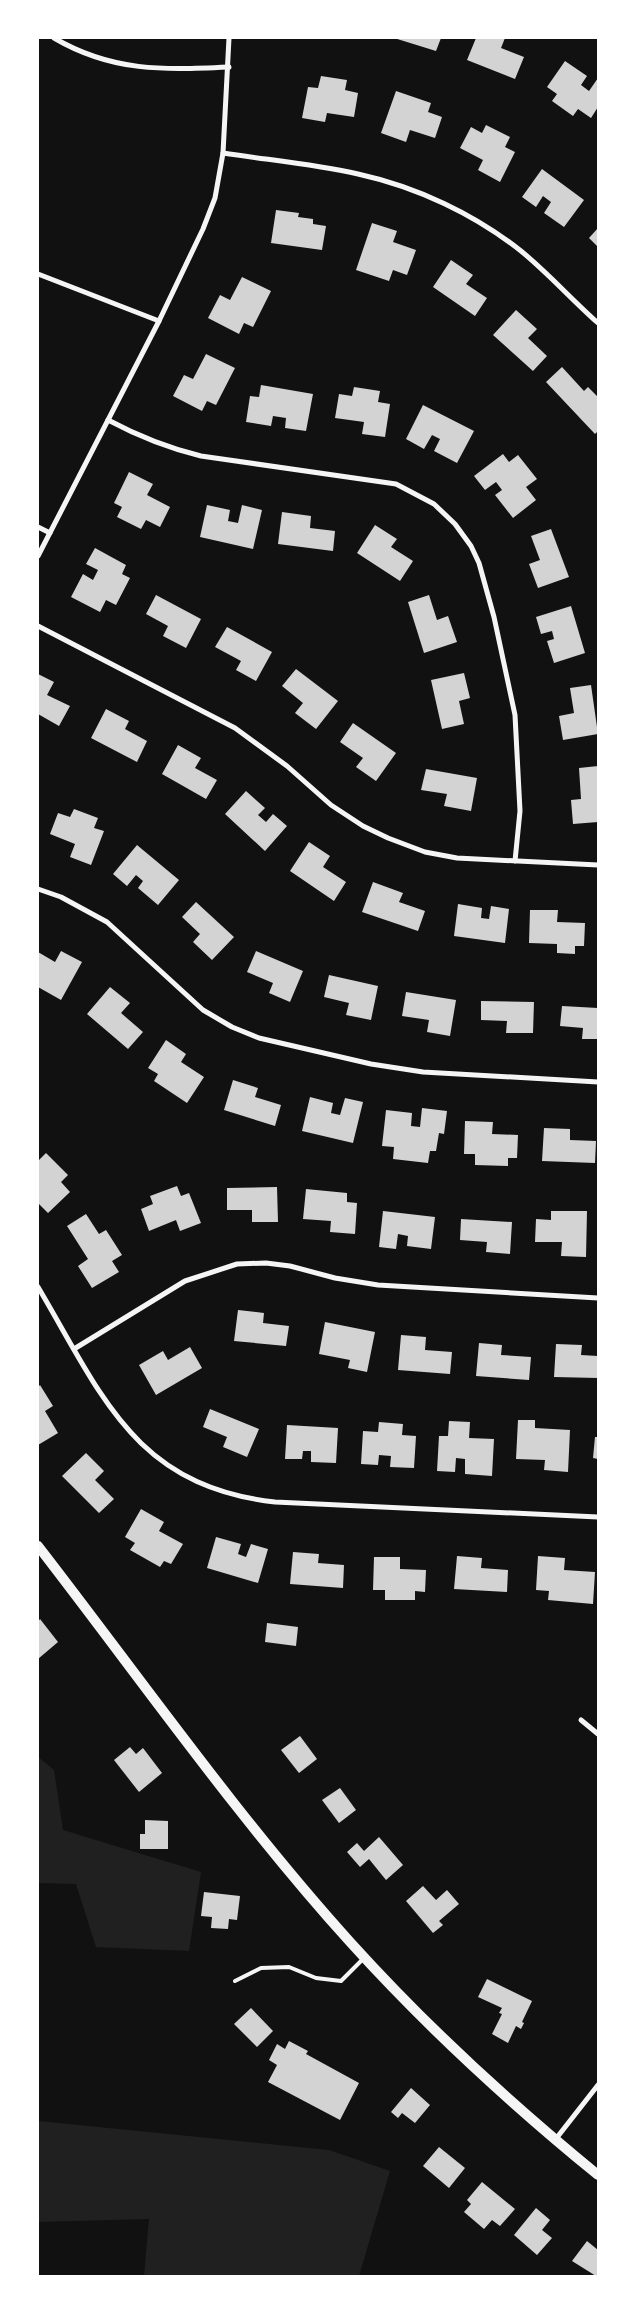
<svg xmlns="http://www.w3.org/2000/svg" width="636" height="2314" font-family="Signika,sans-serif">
<rect width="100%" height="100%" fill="#111"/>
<g fill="#202020">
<path d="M38,1757L54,1770L63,1830L201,1872L189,1951L96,1947L76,1884L39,1883L38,1885Z"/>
<path d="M38,2121L329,2150L390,2171L359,2276H144L149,2219L38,2222Z"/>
</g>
<g fill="#d3d3d3">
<path d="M394,38H441L436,51Z"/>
<path d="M476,38H505L501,48L524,57L515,79L467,60Z"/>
<path d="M565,61L587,76L581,85L589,91L598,78V107L591,118L578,109L573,116L552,101L557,94L547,87Z"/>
<path d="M321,76L347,80L345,90L358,93L354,117L327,113L325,122L302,118L308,87L318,88Z"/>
<path d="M396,91L431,103L428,112L442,117L435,138L410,130L406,142L381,133Z"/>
<path d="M486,125L510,137L505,147L515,152L500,182L478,170L483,160L460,148L471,127L482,133Z"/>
<path d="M542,169L584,200L564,227L544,213L551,202L543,196L536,207L522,197Z"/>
<path d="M276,210L299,213L298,217L313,219V224L326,226L322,250L271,243Z"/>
<path d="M372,223L397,231L393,242L416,250L407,275L393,270L389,281L356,270Z"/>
<path d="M598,228V247L589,238Z"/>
<path d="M451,260L473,275L466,284L487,298L475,316L433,287Z"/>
<path d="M242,277L271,291L253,327L244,323L239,334L208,318L220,295L230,300Z"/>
<path d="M516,310L537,329L528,338L547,356L533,371L493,335Z"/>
<path d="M206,354L235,368L216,405L207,401L202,411L173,396L184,375L193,379Z"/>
<path d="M562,367L584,391L588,387L598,397V431L595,434L546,382Z"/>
<path d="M261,385L313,394L306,431L285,428L286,418L273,416L271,426L246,422L250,396L259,397Z"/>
<path d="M354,387L380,391L378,402L390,404L385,437L362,434L364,422L335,418L339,394L352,396Z"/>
<path d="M423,405L474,431L457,463L434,451L440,439L432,435L424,449L406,439Z"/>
<path d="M503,454L509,462L518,455L537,479L526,487L536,500L513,518L495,495L502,490L496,482L485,490L474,476Z"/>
<path d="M129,472L153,484L147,495L170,507L160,527L146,520L141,529L117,517L122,507L114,503Z"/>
<path d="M207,505L230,510L228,521L238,523L242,505L262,510L253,549L200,537Z"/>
<path d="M282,512L311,516L310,528L335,531L333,551L278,544Z"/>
<path d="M375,525L397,539L391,547L413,561L400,581L357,553Z"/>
<path d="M551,529L569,577L538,588L529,564L540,560L531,536Z"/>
<path d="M95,548L126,565L122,574L130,578L116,605L106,600L100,612L71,597L83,574L93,580L98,570L86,564Z"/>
<path d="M156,595L201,619L186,648L163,636L168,626L146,614Z"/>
<path d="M429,595L437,620L448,616L457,642L424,653L408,602Z"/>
<path d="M571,606L585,653L554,663L547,641L554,639L552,631L541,634L536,617Z"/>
<path d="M227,627L272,652L256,681L236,670L241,661L215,647Z"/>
<path d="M296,669L338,701L316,729L295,713L303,703L282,686Z"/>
<path d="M464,673L470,698L459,701L464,724L442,729L431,680Z"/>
<path d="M38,674L54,682L47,695L70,706L59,726L38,714Z"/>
<path d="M591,685L598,734L563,740L559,716L574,713L570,688Z"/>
<path d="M106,709L129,721L125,729L147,741L137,762L91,738Z"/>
<path d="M353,723L396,753L376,781L356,767L363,758L340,742Z"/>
<path d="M178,745L201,758L195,768L217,780L206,799L162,774Z"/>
<path d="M598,766V822L573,824L571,800L581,799L579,768Z"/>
<path d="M426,769L477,778L471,811L444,806L447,794L421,790Z"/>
<path d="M246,791L265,808L258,815L266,822L273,814L287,826L265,851L225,814Z"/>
<path d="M74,809L98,818L94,828L104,831L91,865L70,857L75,844L50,834L58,813L70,817Z"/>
<path d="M309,842L330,856L323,867L346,882L334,901L290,871Z"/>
<path d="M137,845L179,880L158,905L138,888L143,881L136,875L127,886L113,874Z"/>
<path d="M373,882L403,893L399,902L425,911L418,931L362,912Z"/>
<path d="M196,902L234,937L212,960L193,942L200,934L182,917Z"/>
<path d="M458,904L482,908L481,918L489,919L491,906L509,909L505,943L454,936Z"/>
<path d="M530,910H558L557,922L585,923L584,946H575V954L557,953V944L529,943Z"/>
<path d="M61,951L82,962L61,1000L38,987V952L55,962Z"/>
<path d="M256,951L303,971L290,1002L269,993L273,983L247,972Z"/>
<path d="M329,975L378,986L371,1020L346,1015L349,1003L324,997Z"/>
<path d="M110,987L130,1003L121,1013L143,1032L128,1049L87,1014Z"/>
<path d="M406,992L456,1000L450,1036L427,1032L429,1020L402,1016Z"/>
<path d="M481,1001L534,1002L533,1033H506L507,1021L481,1020Z"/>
<path d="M562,1006L598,1008V1039H582L583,1028L560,1026Z"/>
<path d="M166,1040L186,1054L181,1062L204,1077L187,1103L154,1081L158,1074L148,1068Z"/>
<path d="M233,1080L258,1088L255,1097L281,1105L275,1126L224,1110Z"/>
<path d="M310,1097L333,1103L331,1113L340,1115L345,1098L363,1102L353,1143L302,1131Z"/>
<path d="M422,1108L447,1111L444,1134L439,1133L436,1151H430L428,1163L393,1159L394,1147L382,1146L386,1110L412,1113L411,1126L420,1127Z"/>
<path d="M465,1121L493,1122L492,1134L518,1135L517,1158H508V1166L475,1165V1154H464Z"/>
<path d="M544,1128L570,1129V1140L596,1141L595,1163L542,1161Z"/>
<path d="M46,1153L68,1175L61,1182L70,1192L48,1213L38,1203V1161Z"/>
<path d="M177,1186L181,1196L189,1193L201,1223L180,1231L176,1220L149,1231L141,1209L153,1204L150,1196Z"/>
<path d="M277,1187L278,1222H252V1210H227V1188Z"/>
<path d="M306,1189L347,1193V1202L357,1203L355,1234L330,1232L331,1221L303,1219Z"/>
<path d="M383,1211L435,1217L431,1249L407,1246L408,1236L398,1234L396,1249L379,1247Z"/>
<path d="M551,1211H587L586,1257L561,1256L562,1242H535L536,1219L551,1220Z"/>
<path d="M86,1214L99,1234L106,1230L122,1255L112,1261L119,1272L92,1288L78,1266L88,1259L67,1226Z"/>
<path d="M461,1219L512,1222L510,1254L486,1252L487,1242L460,1240Z"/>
<path d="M238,1310L264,1313L263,1323L289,1326L286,1346L234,1341Z"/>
<path d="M325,1322L375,1332L367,1372L348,1368L350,1360L319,1354Z"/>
<path d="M401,1335L426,1337L425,1350L452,1352L450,1374L398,1370Z"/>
<path d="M479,1343L502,1345L501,1355L531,1357L529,1380L476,1376Z"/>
<path d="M556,1344L582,1345L581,1355L598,1356V1378L554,1377Z"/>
<path d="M190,1347L202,1368L156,1395L139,1365L163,1351L168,1360Z"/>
<path d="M40,1385L53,1406L45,1411L58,1433L38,1445V1387Z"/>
<path d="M210,1409L259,1429L247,1457L223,1447L227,1437L203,1427Z"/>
<path d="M518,1420H535V1428L570,1430L568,1472L544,1470L545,1460L516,1459Z"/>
<path d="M449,1421L470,1422L469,1438L494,1439L492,1476L465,1474V1459L456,1458L455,1472L437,1471L439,1436H448Z"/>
<path d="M379,1422L403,1424L402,1435L416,1436L414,1468L390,1467L391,1456L379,1455L378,1465L361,1464L363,1431L378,1432Z"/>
<path d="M287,1425L338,1428L336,1463L311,1462V1451H303L302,1459H285Z"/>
<path d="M595,1437H598V1459L593,1458Z"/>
<path d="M86,1453L104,1471L95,1480L114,1499L99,1513L62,1476Z"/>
<path d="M141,1509L164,1522L159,1531L183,1544L171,1564L164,1561L160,1567L130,1550L135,1543L125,1537Z"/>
<path d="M216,1537L241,1544L238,1554L246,1557L251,1544L268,1549L258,1583L207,1568Z"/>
<path d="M293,1552L319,1554L318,1563L344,1565L343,1588L290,1584Z"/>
<path d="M457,1556L482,1558L481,1568L508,1570L507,1592L454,1589Z"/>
<path d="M538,1556L565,1558L564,1570L595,1572L593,1604L548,1600L549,1591L536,1590Z"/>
<path d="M374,1557H400V1569L426,1570L425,1592L415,1591V1600H385V1590H373Z"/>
<path d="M40,1619L58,1642L38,1659V1622Z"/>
<path d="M267,1623L298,1627L296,1646L265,1642Z"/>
<path d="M300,1736L317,1759L299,1773L281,1750Z"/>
<path d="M130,1747L136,1754L143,1748L162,1773L139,1792L114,1760Z"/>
<path d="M340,1788L356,1810L339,1823L322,1800Z"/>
<path d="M145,1820L168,1821V1849H140V1834H145Z"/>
<path d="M379,1837L403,1865L386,1880L369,1859L360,1867L347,1852L357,1843L364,1851Z"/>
<path d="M423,1886L436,1900L447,1890L459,1904L439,1921L443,1925L433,1933L406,1901Z"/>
<path d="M204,1892L240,1896L237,1920L229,1919L228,1929L211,1928L212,1917L201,1916Z"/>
<path d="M487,1979L532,2001L522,2022L524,2023L521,2029L516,2026L508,2043L492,2034L502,2014L499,2013L502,2008L478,1997Z"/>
<path d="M251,2008L273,2031L257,2047L234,2024Z"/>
<path d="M289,2041L308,2051L306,2054L359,2083L340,2120L268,2082L277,2065L269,2060L277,2044L285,2049Z"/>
<path d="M411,2088L430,2105L415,2123L402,2113L398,2118L391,2112Z"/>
<path d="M439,2147L465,2168L449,2188L423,2166Z"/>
<path d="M482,2182L515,2209L500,2226L492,2220L484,2229L464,2212L471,2204L467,2200Z"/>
<path d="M536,2208L550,2220L542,2230L552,2238L537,2255L514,2235Z"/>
<path d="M587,2241L598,2250V2273L596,2276L572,2261Z"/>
</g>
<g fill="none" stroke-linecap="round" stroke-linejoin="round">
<path stroke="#f5f5f5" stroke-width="4" d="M235,1981L261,1968L289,1967L316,1978L341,1981L363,1959"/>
<g stroke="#f5f5f5" stroke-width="5">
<path d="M54,38C112,72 163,70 229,67"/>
<path d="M223,153C268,160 314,164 358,174C417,187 474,214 521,251C548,273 572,300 598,323"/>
<path d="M38,274L159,321"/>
<path d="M108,420C138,436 168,448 201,456L396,484L434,504L455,524L471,546L479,563L494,617L515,715L520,811L515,861"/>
<path d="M38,527L50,533"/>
<path d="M38,556L159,321L203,229L215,198L223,153L229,38"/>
<path d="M38,626L235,728L287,766L331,805L363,826L388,838L425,852L457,858L598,865"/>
<path d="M38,889L61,897L107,922L203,1010L232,1027L259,1038L371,1064L423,1072L598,1082"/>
<path d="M38,1287C102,1395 134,1486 275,1502L598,1517"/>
<path d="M74,1349L185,1281L237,1264L266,1263L290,1266L335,1278L378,1285L598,1298"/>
<path d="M581,1720L598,1734"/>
<path d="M555,2140L598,2085"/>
</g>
<path stroke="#f5f5f5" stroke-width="10" d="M38,1546C141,1679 238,1818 351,1943C427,2027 511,2104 598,2175"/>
</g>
<rect width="636" height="2314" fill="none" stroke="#ffffff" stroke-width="78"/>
</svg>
